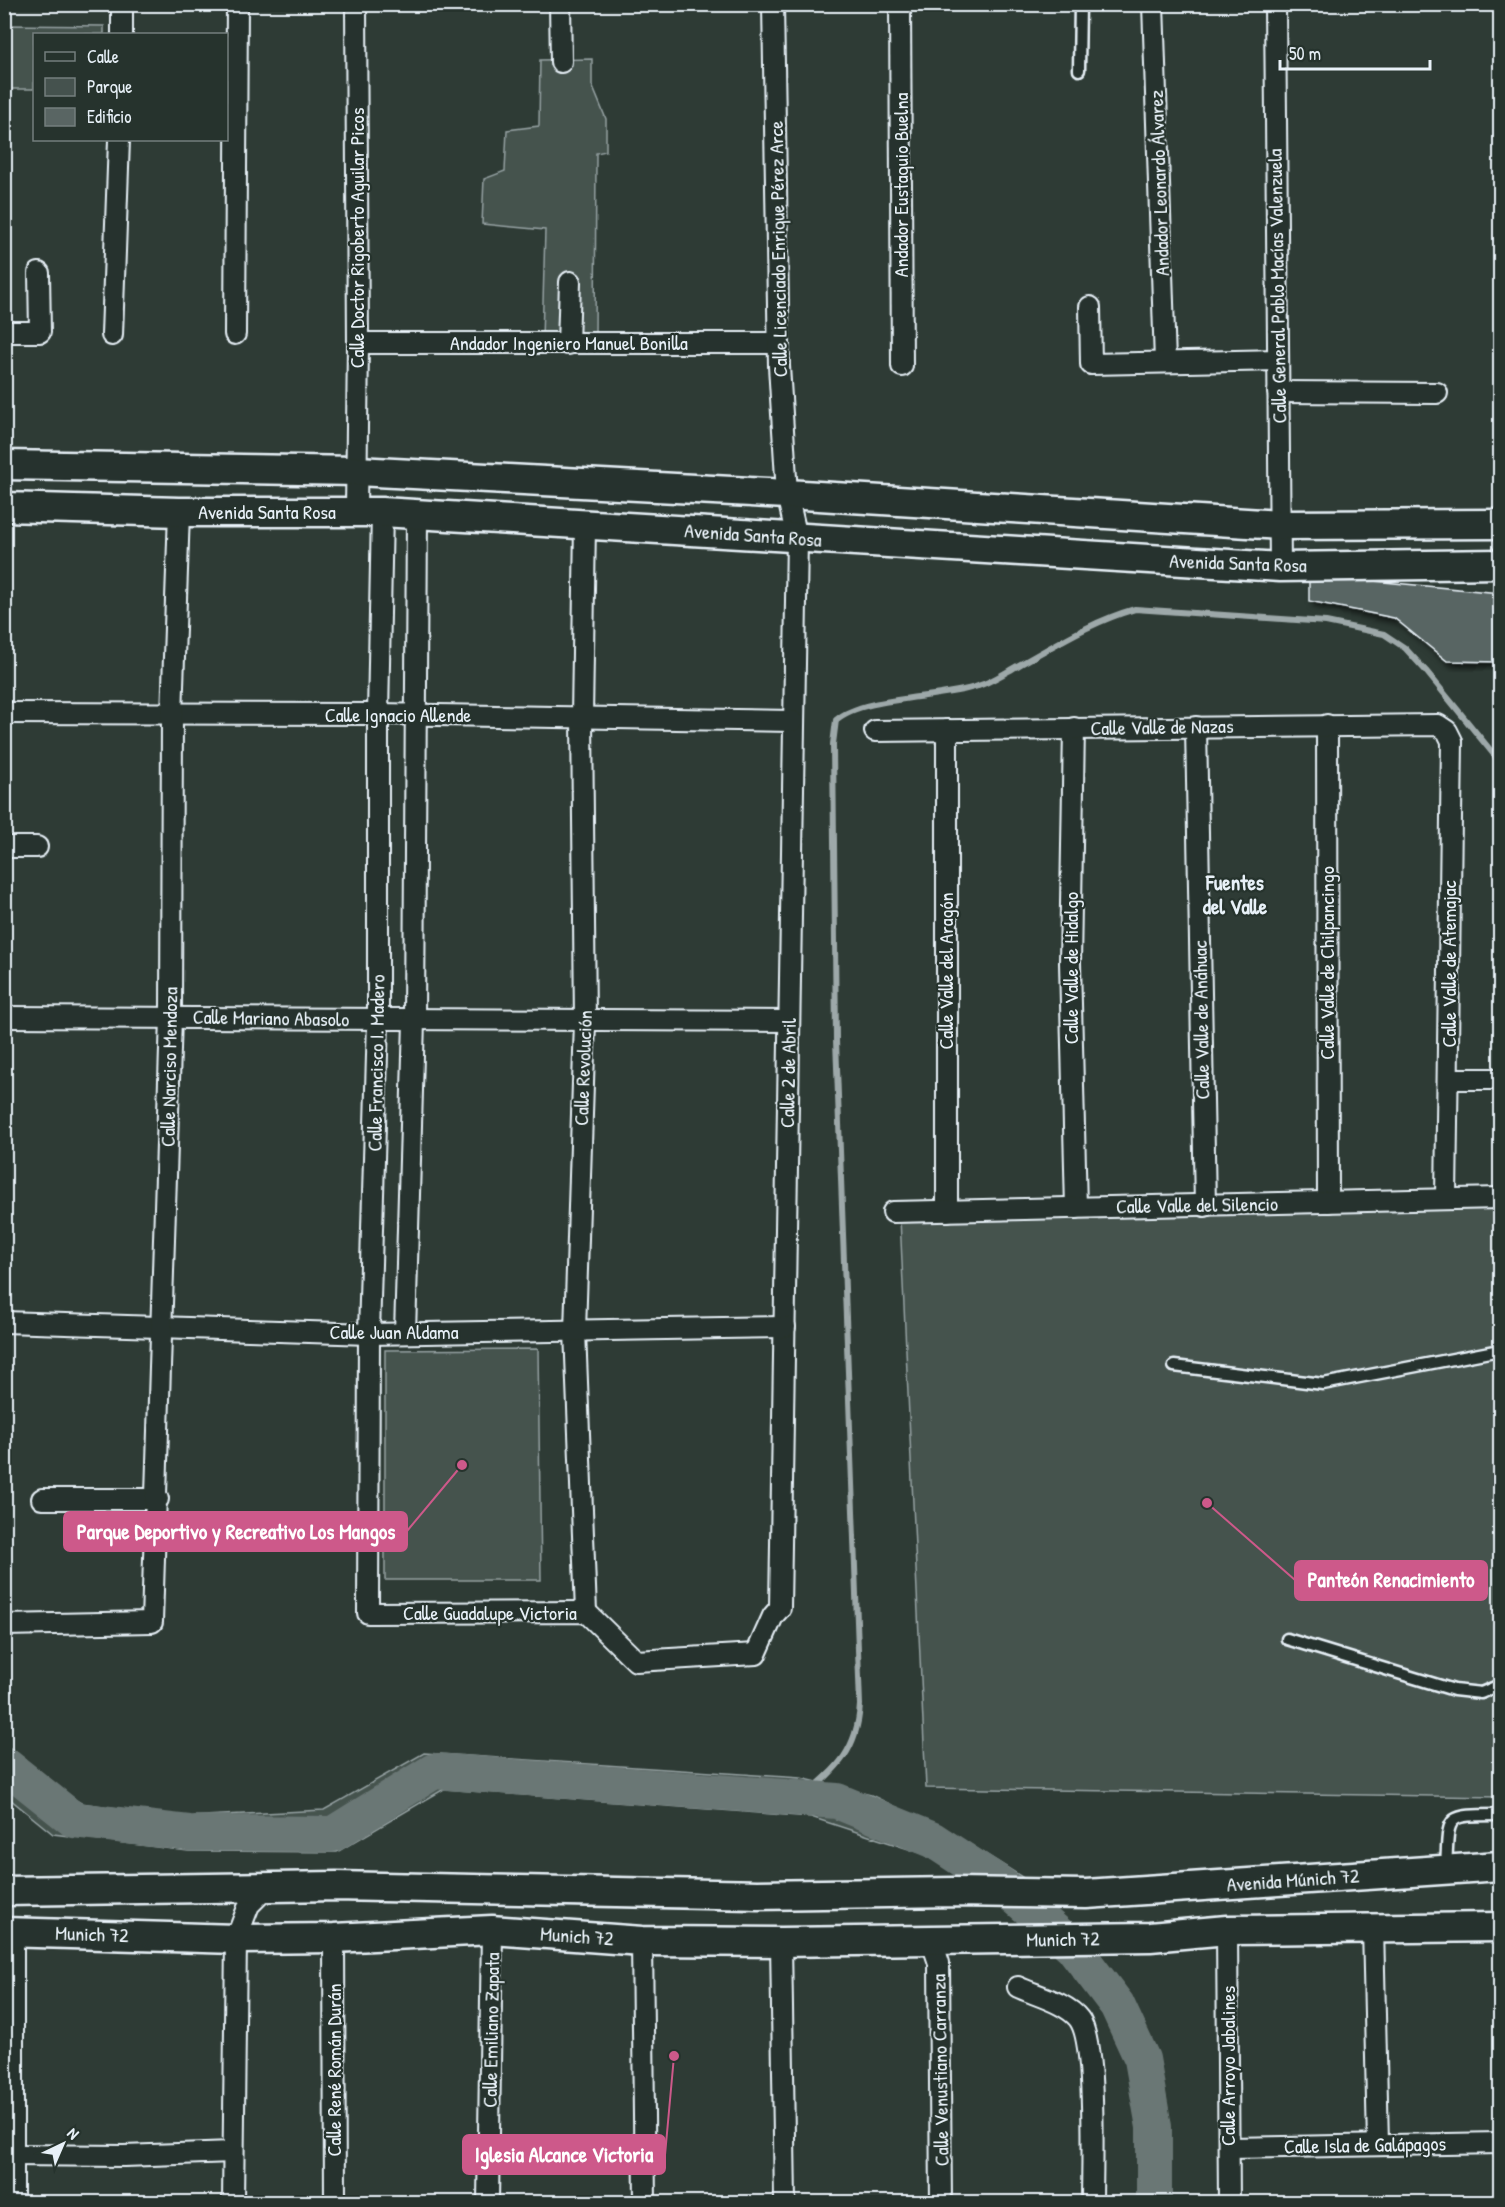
<svg xmlns="http://www.w3.org/2000/svg" width="1505" height="2207" font-family="'Patrick Hand',sans-serif">
<defs>
<filter id="shadow"><feDropShadow dx="5.5" dy="5.5" stdDeviation="3" flood-color="#0009"/></filter>
</defs>
<rect width="100%" height="100%" fill="#2e3b35"/>
<filter id="ink" filterUnits="userSpaceOnUse"><feTurbulence type="fractalNoise" baseFrequency=".0167" numOctaves="2"/><feDisplacementMap in="SourceGraphic" scale="12" xChannelSelector="R" yChannelSelector="G"/><feConvolveMatrix kernelMatrix="1 2 1 2 8 2 1 2 1" color-interpolation-filters="sRGB"/></filter>
<g filter="url(#ink)">
<g fill="#45524e" stroke="#96a2a3" stroke-width="1.5">
<path d="M5,25L104,26V34H34V89H5Z"/>
<path d="M592,59V85L606,119V151L596,153L595,341L542,340L545,230L482,224L484,179L505,171L507,130L539,126L540,60Z"/>
<path d="M1500,1206V1797L926,1788L900,1218Z"/>
<path d="M538,1349L541,1580H385V1350Z"/>
<path d="M424,1753L801,1778L871,1795L955,1835L1030,1882L1073,1947L1000,1906L933,1857L811,1817L444,1789L337,1852L188,1851L53,1834L5,1795L4,1756L81,1803L184,1817L324,1810Z"/>
</g>
<g fill="none" stroke-linecap="round" stroke-linejoin="round">
<path stroke="#9da8a9" stroke-width="6" d="M802,1798C837,1768 857,1752 860,1705L836,1040L833,744L836,720C863,696 941,699 978,686C992,682 1006,672 1019,665C1057,644 1093,621 1135,609L1326,622L1384,634L1405,648L1426,671L1500,762"/>
<path stroke="#6b7775" stroke-width="36" d="M4,1764L74,1820L189,1833L333,1834L434,1771L837,1801L933,1840L1003,1886L1073,1947L1117,2005L1142,2059L1154,2127V2202"/>
</g>
<path fill="#596563" stroke="#e8f1f8" stroke-width="1.5" filter="url(#shadow)" d="M1309,575L1500,593V662L1447,661L1394,618L1309,601Z"/>
<g fill="none" stroke-linecap="round" stroke-linejoin="round">
<defs>
<g id="lane">
<path d="M1079,70L1080,4"/>
<path d="M1174,1366L1323,1384L1500,1350"/>
<path d="M1287,1639L1454,1690L1481,1693L1500,1685"/>
<path d="M1446,1869C1449,1814 1443,1815 1500,1815"/>
</g>
<g id="street">
<path d="M356,4L358,343L356,512"/>
<path d="M560,4L561,62"/>
<path d="M900,4L902,366"/>
<path d="M1153,4L1165,362"/>
<path d="M1275,4L1280,567"/>
<path d="M122,34V4"/>
<path d="M1090,307L1091,364L1277,360"/>
<path d="M4,332H40L39,273"/>
<path d="M235,334L237,4"/>
<path d="M112,335L119,140"/>
<path d="M358,343H779"/>
<path d="M568,344L570,282"/>
<path d="M1278,392L1437,393"/>
<path d="M382,512L378,714V1020L369,1334L368,1613L586,1612L636,1661L756,1654L773,1616L780,1608L797,538L787,494L779,366L773,4"/>
<path d="M585,524L582,717L585,1021L575,1331L586,1612"/>
<path d="M4,713L378,714L792,721"/>
<path d="M1327,725L1328,1202"/>
<path d="M1196,727L1205,1206"/>
<path d="M1074,728L1070,963L1076,1208"/>
<path d="M875,731L1438,725L1447,731L1452,741L1446,1199"/>
<path d="M4,847H37"/>
<path d="M4,1017L789,1021"/>
<path d="M1448,1079H1500"/>
<path d="M947,1211V730"/>
<path d="M893,1212L1500,1198"/>
<path d="M4,1322L369,1334L785,1327"/>
<path d="M405,1333L414,1021L417,514"/>
<path d="M42,1499H158"/>
<path d="M4,1625L152,1622L171,1017L172,715L179,512"/>
<path d="M1373,1927L1378,2144"/>
<path d="M1227,1930L1229,2202"/>
<path d="M334,1938L335,2202"/>
<path d="M931,1939L939,1963L941,2202"/>
<path d="M642,1941L645,2202"/>
<path d="M781,1942L785,2202"/>
<path d="M1018,1987C1035,1995 1067,2003 1079,2019C1097,2043 1092,2168 1092,2202"/>
<path d="M1229,2148L1500,2143"/>
<path d="M11,2155L124,2156L232,2152"/>
<path d="M13,2202V1932"/>
<path d="M233,2202L236,1939L249,1905L267,1887"/>
<path d="M488,2202L492,1930"/>
</g>
<g id="secondary">
<path d="M4,465L357,471L787,494L1280,525L1500,524"/>
<path d="M4,507L179,512H382L1280,567L1500,564"/>
<path d="M4,1891L336,1886L757,1895L954,1892L1086,1894L1500,1866"/>
<path d="M4,1932L236,1939L334,1938L492,1930L642,1941L781,1942L1150,1937L1227,1930L1500,1927"/>
</g>
</defs>
<use href="#lane" stroke="#e8f1f8" stroke-width="15"/>
<use href="#street" stroke="#e8f1f8" stroke-width="24"/>
<use href="#secondary" stroke="#e8f1f8" stroke-width="33"/>
<use href="#lane" stroke="#26332d" stroke-width="10"/>
<use href="#street" stroke="#26332d" stroke-width="20"/>
<use href="#secondary" stroke="#26332d" stroke-width="28"/>
</g>
</g>
<g text-anchor="middle" stroke-width="4.5" stroke-linejoin="round" paint-order="stroke">
<g font-size="20" fill="#e8f1f8" stroke="#26332d">
<text transform="translate(1159 183) rotate(-92)" y="7">Andador Leonardo Álvarez</text>
<text transform="translate(901 185) rotate(-90)" y="7">Andador Eustaquio Buelna</text>
<text transform="translate(357 238) rotate(-90)" y="7">Calle Doctor Rigoberto Aguilar Picos</text>
<text transform="translate(778 249) rotate(-91)" y="7">Calle Licenciado Enrique Pérez Arce</text>
<text transform="translate(1277 286) rotate(-91)" y="7">Calle General Pablo Macías Valenzuela</text>
<text x="569" y="350">Andador Ingeniero Manuel Bonilla</text>
<text x="267" y="519">Avenida Santa Rosa</text>
<text transform="translate(753 535) rotate(4)" y="7">Avenida Santa Rosa</text>
<text transform="translate(1238 563) rotate(2)" y="7">Avenida Santa Rosa</text>
<text x="398" y="722">Calle Ignacio Allende</text>
<text transform="translate(1162 727) rotate(-1)" y="7">Calle Valle de Nazas</text>
<text transform="translate(1327 963) rotate(-90)" y="7">Calle Valle de Chilpancingo</text>
<text transform="translate(1449 964) rotate(-90)" y="7">Calle Valle de Atemajac</text>
<text transform="translate(1071 968) rotate(-90)" y="7">Calle Valle de Hidalgo</text>
<text transform="translate(946 971) rotate(-90)" y="7">Calle Valle del Aragón</text>
<text transform="translate(271 1018) rotate(1)" y="7">Calle Mariano Abasolo</text>
<text transform="translate(1201 1020) rotate(-91)" y="7">Calle Valle de Anáhuac</text>
<text transform="translate(376 1063) rotate(-89)" y="7">Calle Francisco I. Madero</text>
<text transform="translate(169 1067) rotate(-89)" y="7">Calle Narciso Mendoza</text>
<text transform="translate(583 1068) rotate(-88)" y="7">Calle Revolución</text>
<text transform="translate(788 1073) rotate(-89)" y="7">Calle 2 de Abril</text>
<text transform="translate(1197 1205) rotate(-1)" y="7">Calle Valle del Silencio</text>
<text x="394" y="1339">Calle Juan Aldama</text>
<text x="490" y="1620">Calle Guadalupe Victoria</text>
<text transform="translate(1293 1880) rotate(-4)" y="7">Avenida Múnich 72</text>
<text transform="translate(92 1934) rotate(2)" y="7">Munich 72</text>
<text transform="translate(577 1936) rotate(4)" y="7">Munich 72</text>
<text transform="translate(1063 1939) rotate(-1)" y="7">Munich 72</text>
<text transform="translate(491 2030) rotate(-89)" y="7">Calle Emiliano Zapata</text>
<text transform="translate(1228 2066) rotate(-90)" y="7">Calle Arroyo Jabalines</text>
<text transform="translate(334 2070) rotate(-90)" y="7">Calle René Román Durán</text>
<text transform="translate(940 2070) rotate(-91)" y="7">Calle Venustiano Carranza</text>
<text transform="translate(1365 2145) rotate(-1)" y="7">Calle Isla de Galápagos</text>
</g>
<g font-size="21" font-weight="bold" fill="#e8f1f8" stroke="#26332d">
<text x="1235" y="890">Fuentes<tspan x="1235" dy="24">del Valle</tspan></text>
</g>
</g>
<path fill="none" stroke="#cd598a" stroke-width="2" d="M462 1465L407 1531M1207 1503L1295 1580M674 2056L665 2155"/>
<g fill="#cd598a" stroke="#26332d" stroke-width="2">
<circle cx="462" cy="1465" r="6"/>
<circle cx="1207" cy="1503" r="6"/>
<circle cx="674" cy="2056" r="6"/>
</g>
<g fill="#cd598a" stroke="#cd598a" stroke-width="2">
<rect x="64" y="1512" width="343" height="39" rx="6"/>
<rect x="1295" y="1561" width="192" height="39" rx="6"/>
<rect x="463" y="2135" width="202" height="39" rx="6"/>
</g>
<g font-size="21" text-anchor="middle" font-weight="bold" fill="#fff">
<text x="236" y="1539">Parque Deportivo y Recreativo Los Mangos</text>
<text x="1391" y="1587">Panteón Renacimiento</text>
<text x="564" y="2162">Iglesia Alcance Victoria</text>
</g>
<rect width="1505" height="2207" fill="none" stroke="#26332d" stroke-width="24"/>
<rect x="12" y="12" width="1481" height="2183" fill="none" stroke="#e8f1f8" stroke-width="2" filter="url(#ink)"/>
<rect x="33" y="33" width="195" height="108" fill="#26332d" stroke="#747f7e" stroke-width="1.5"/>
<rect x="45" y="52" width="30" height="9" fill="#26332d" stroke="#747f7e" stroke-width="1.5"/>
<text x="87" y="63" font-size="18" fill="#e8f1f8">Calle</text>
<rect x="45" y="78" width="30" height="18" fill="#45524e" stroke="#747f7e" stroke-width="1.5"/>
<text x="87" y="93" font-size="18" fill="#e8f1f8">Parque</text>
<rect x="45" y="108" width="30" height="18" fill="#596563" stroke="#747f7e" stroke-width="1.5"/>
<text x="87" y="123" font-size="18" fill="#e8f1f8">Edificio</text>
<g transform="translate(63 2144) rotate(44)" stroke="#26332d" stroke-width="4.5" paint-order="stroke">
<path d="M0-4.5L10 22L0 15L-10 22Z" fill="#e8f1f8"/>
<text y="-9" font-size="16" font-weight="bold" text-anchor="middle" fill="#e8f1f8">N</text>
</g>
<path d="M1280 60v9h150v-9" fill="none" stroke="#e8f1f8" stroke-width="3"/>
<text x="1289" y="60" font-size="18" fill="#e8f1f8" stroke="#26332d" stroke-width="4.5" paint-order="stroke">50 m</text>
</svg>
